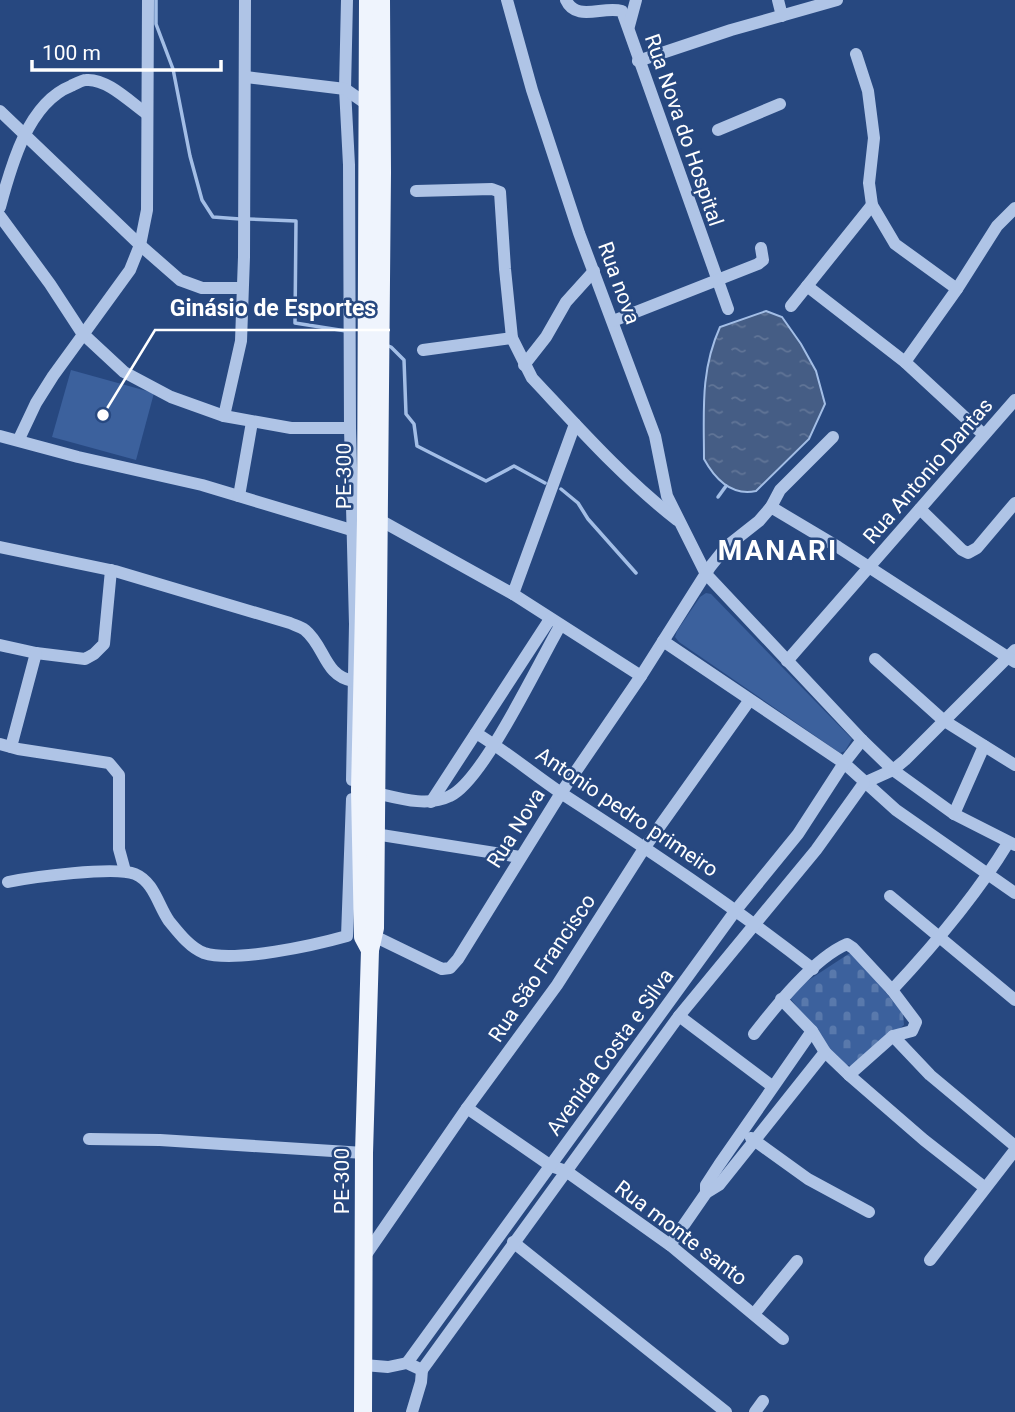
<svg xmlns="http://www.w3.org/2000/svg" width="1015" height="1412" font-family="Roboto,sans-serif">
<defs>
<pattern id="cemetery-stones" width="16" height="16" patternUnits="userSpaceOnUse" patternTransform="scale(1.75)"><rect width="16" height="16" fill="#3c619d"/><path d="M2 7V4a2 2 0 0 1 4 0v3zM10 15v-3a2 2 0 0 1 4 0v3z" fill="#5979ac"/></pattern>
<pattern id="water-ripples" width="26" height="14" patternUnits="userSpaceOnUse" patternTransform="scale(1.75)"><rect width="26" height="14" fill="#455d85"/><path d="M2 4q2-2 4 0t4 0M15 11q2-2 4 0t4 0" fill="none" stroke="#617597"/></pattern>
</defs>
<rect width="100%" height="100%" fill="#274880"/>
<path fill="url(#cemetery-stones)" d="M850,953L855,954L903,1014L904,1025L851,1066L841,1063L790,998L792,991Z"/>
<g fill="#3c619d">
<path d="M71,370L154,393L136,460L52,437Z"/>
<path d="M706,593L711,594L852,739L845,751L840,753L679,642L675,637L677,631L700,597Z"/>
</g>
<path fill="url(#water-ripples)" stroke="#a3bee6" stroke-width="2" d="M766,311L782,317L801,344L816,371L825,404L809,439L756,491C732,496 715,479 704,459C704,412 700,371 720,327Z"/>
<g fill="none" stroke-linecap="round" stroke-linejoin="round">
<g stroke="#a3bee6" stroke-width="3.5">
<path d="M156,0V24L173,69L190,156L202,200L213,217L240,219"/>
<path d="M248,219L296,221L295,323L346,331"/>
<path d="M386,345L391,347L404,360L406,414L414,424L417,446L486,481L514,466L545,483"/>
<path d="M561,489L578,503L588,519L636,573"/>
<path d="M718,497L726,486"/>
</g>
<g stroke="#afc4e6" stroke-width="12">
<path d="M347,0L345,89L349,165L350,428L355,624L352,780"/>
<path d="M507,0L532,90L579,233L655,436L667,496L706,574L862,740L893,770L954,814L1015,845"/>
<path d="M566,0C576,22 602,6 622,11L728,309"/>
<path d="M778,0L782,16"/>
<path d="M629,26L636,0"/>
<path d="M856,54L868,91L874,138L869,183L872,205L895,244L957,289"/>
<path d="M638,61L731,30L837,0"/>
<path d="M246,77L345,89L368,105"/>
<path d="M0,111L140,245L180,280L202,288H242"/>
<path d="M718,130L780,104"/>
<path d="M416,191L492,189L500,192L505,269L512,338L532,378C578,427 623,478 677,520"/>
<path d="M0,207C11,166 28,103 71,86C75,84 82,80 86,80C107,78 131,103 147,114"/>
<path d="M0,216L50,284L82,333L124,372L171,397L224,416L291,428H350"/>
<path d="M807,286L905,362L984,435"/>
<path d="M791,306L872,205"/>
<path d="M613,321L758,264L763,260L761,248"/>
<path d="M423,350L512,338"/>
<path d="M905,362L957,289L997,226L1015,208"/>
<path d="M524,365L546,337L566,302L594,271"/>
<path d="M224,416L241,341L244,257L245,0"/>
<path d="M0,436L78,457L202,485L358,532"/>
<path d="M19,439L36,403L53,376L130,270L140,245L147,210L148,0"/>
<path d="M239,496L252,422"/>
<path d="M771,507L780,490L833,437"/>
<path d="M920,509L962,550L968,553L977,548L1015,503"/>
<path d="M373,520L378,519L513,594L641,676"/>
<path d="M0,547L115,571L290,623C294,625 301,627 305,630C325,646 324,676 353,681"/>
<path d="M513,594L575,424"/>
<path d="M663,641L844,763L896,810L1015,893"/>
<path d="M0,645L36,653L85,659L94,654L104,644L111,570"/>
<path d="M875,659L943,720L1015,765"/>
<path d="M787,661L1015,400"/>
<path d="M476,733C507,752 534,775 564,795C649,850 733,906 813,969"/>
<path d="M0,744L18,749L109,763L119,775V849L125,871"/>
<path d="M11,747L36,653"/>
<path d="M864,783L893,770L905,760L1015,650"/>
<path d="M371,792C395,797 426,808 450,796C483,781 539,662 560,626"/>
<path d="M431,802L550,619"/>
<path d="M954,814L984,746"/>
<path d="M375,834L520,857"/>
<path d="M8,882C32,877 115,866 135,874C154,882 158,905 169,921C178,932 190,948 204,953C235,963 315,945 347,936L352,799"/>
<path d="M890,896L1015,1000"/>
<path d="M374,936L442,969L450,968L458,959L561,793L641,676L710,567L726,547L759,521L771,507L838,547L1015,662"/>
<path d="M892,990C935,944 976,896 1008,843"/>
<path d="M781,999L812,1031L825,1052L849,1075L924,1140L984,1187"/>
<path d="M679,1016L772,1086"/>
<path d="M754,1034C775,1007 814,958 847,944L853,948L892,990L916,1022L912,1031L893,1036L849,1075"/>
<path d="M893,1036L930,1075L1015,1146"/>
<path d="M467,1108L551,1166L566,1171L670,1245L783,1339"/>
<path d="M751,1138L808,1179L869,1212"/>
<path d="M89,1139L160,1140L364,1153"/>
<path d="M706,1193V1185L719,1165L812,1031"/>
<path d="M513,1242L726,1412"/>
<path d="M670,1245L706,1193L719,1185L825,1052"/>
<path d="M365,1256L467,1108L557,985L645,847L749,701"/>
<path d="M930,1260L1015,1150"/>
<path d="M754,1314L797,1261"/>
<path d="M407,1363L736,910L798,834L844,763L862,740"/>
<path d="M364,1365L388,1367L407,1363L422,1370L421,1382L412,1412"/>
<path d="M422,1370L679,1016L816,850L864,783"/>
<path d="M755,1412L763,1401"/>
</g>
<g stroke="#eff4fd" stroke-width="18">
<path d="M368,0L366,520L360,790L363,937L370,950"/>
<path d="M363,1412L364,1153L370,950L375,928L382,172L381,0"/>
</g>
</g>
<g text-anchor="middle" stroke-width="5" stroke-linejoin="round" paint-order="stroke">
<g font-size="21" fill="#fff" stroke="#274880">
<text transform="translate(684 130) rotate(71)" y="7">Rua Nova do Hospital</text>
<text transform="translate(619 283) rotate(70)" y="7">Rua nova</text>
<text transform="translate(928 471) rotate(-49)" y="7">Rua Antonio Dantas</text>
<text transform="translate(344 476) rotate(-90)" y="7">PE-300</text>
<text transform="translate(627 812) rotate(34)" y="7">Antonio pedro primeiro</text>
<text transform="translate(516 828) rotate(-58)" y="7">Rua Nova</text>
<text transform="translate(542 968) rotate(-56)" y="7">Rua São Francisco</text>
<text transform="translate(610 1052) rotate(-54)" y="7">Avenida Costa e Silva</text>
<text transform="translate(342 1181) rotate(-90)" y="7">PE-300</text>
<text transform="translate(681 1233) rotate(37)" y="7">Rua monte santo</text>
</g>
<g font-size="28" font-weight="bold" letter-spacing="2" fill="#fff" stroke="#274880">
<text x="778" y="560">MANARI</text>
</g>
</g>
<path fill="none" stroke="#fff" stroke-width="2.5" d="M103 415L155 330H390"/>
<circle fill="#fff" stroke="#274880" stroke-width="2.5" cx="103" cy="415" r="7"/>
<g font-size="23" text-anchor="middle" font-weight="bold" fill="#fff" stroke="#274880" stroke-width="5" stroke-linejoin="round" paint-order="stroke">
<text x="273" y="316">Ginásio de Esportes</text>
</g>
<path d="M32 60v10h189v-10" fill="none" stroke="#ffffff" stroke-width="3.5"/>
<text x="42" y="60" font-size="21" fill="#ffffff" stroke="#274880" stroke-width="5" paint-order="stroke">100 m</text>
</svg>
